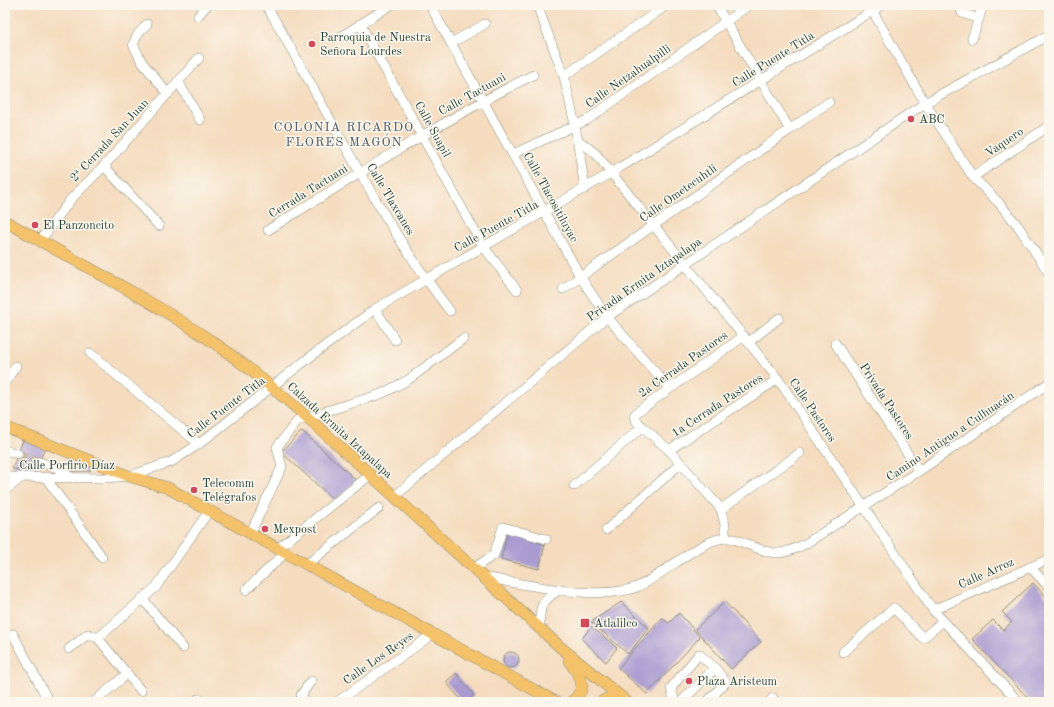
<svg xmlns="http://www.w3.org/2000/svg" width="1054" height="707" font-family="'Old Standard TT',serif">
<rect width="100%" height="100%" fill="#fbf7ec"/>
<filter id="ink" filterUnits="userSpaceOnUse"><feTurbulence type="fractalNoise" baseFrequency=".025" numOctaves="2"/><feDisplacementMap in="SourceGraphic" scale="8" xChannelSelector="R" yChannelSelector="G"/><feConvolveMatrix kernelMatrix="1 2 1 2 8 2 1 2 1" color-interpolation-filters="sRGB"/></filter>
<filter id="wash" filterUnits="userSpaceOnUse"><feTurbulence type="fractalNoise" baseFrequency=".012" numOctaves="4" result="noise"/><feDisplacementMap in="SourceGraphic" scale="16" xChannelSelector="R" yChannelSelector="G"/><feGaussianBlur stdDeviation="0.9" result="paint"/><feColorMatrix in="noise" values="0 0 0 0 0 0 0 0 0 0 0 0 0 0 0 0 0 1.4 0 .05"/><feComposite in="paint" operator="in"/></filter>
<g filter="url(#wash)">
<rect width="100%" height="100%" fill="#f5dcbf"/>
<g id="blocks">
<g fill="#aa9cd1">
<path d="M302,431L356,480L335,501L281,452Z"/>
<path d="M23,440L45,447L36,470L12,469Z"/>
<path d="M73,458L92,465L90,471H71Z"/>
<path d="M508,531L545,545L539,569L501,559Z"/>
<path d="M1033,583L1049,600V702H1032L972,639L993,620L1003,630L1012,622L1002,612Z"/>
<path d="M621,602L649,628L628,654L591,622Z"/>
<path d="M725,602L761,642L731,669L695,629Z"/>
<path d="M679,613L700,637L647,694L618,668L662,618L669,623Z"/>
<path d="M591,626L617,648L606,662L582,639Z"/>
<circle cx="511" cy="660" r="8"/>
<path d="M456,673L474,695L466,702H463L446,682Z"/>
</g>
</g>
</g>
<g filter="url(#ink)">
<use href="#blocks" fill-opacity="0" stroke="#8a8c7a" stroke-width="1"/>
<g fill="none" stroke-linecap="round" stroke-linejoin="round">
<path stroke="#cabca3" stroke-width="9" stroke-dasharray="9 4.5" stroke-linecap="butt" d="M18,454L39,462"/>
<defs>
<g id="minor">
<path d="M266,5C326,106 378,219 450,311"/>
<path d="M430,5L581,278L607,317L669,388"/>
<path d="M537,5L564,76L575,125L585,189"/>
<path d="M716,5L790,130"/>
<path d="M869,5L925,103L973,177L999,203L1018,226L1049,273"/>
<path d="M960,5L962,13L979,19"/>
<path d="M198,16L207,5"/>
<path d="M147,24L138,34L133,44L142,62L168,94"/>
<path d="M360,24L483,246L517,290"/>
<path d="M342,36L391,5"/>
<path d="M972,39L983,5"/>
<path d="M451,43L485,24"/>
<path d="M564,76L667,5"/>
<path d="M178,81L200,120"/>
<path d="M577,139L596,154L778,379L933,610L1019,702"/>
<path d="M513,154L587,120L749,5"/>
<path d="M104,166L159,226"/>
<path d="M973,177L1049,126"/>
<path d="M268,230C355,176 442,121 533,75"/>
<path d="M40,241L71,199L104,166L199,58"/>
<path d="M563,289L829,102"/>
<path d="M375,309L395,340"/>
<path d="M749,342L779,318"/>
<path d="M835,343L919,471"/>
<path d="M90,353L199,444"/>
<path d="M5,382L16,366"/>
<path d="M5,450L18,454"/>
<path d="M669,450L778,379"/>
<path d="M39,462L57,468L73,478"/>
<path d="M5,477L105,478L129,476L171,462L199,444L310,357L375,309L611,173L882,5"/>
<path d="M46,478L102,557"/>
<path d="M574,486L642,427"/>
<path d="M5,491L22,477"/>
<path d="M395,496L607,317L925,103L1049,35"/>
<path d="M721,509L800,453"/>
<path d="M606,530L681,463"/>
<path d="M250,534L282,467L277,447L298,420L381,394L408,380L464,338"/>
<path d="M725,538V525L721,509L669,450L637,422L634,416L637,412L744,336"/>
<path d="M277,549L370,475"/>
<path d="M306,565L379,508"/>
<path d="M1030,567L1049,587"/>
<path d="M474,568L494,555L503,527L546,539"/>
<path d="M483,577C524,584 599,602 637,587C664,575 696,542 724,538C730,537 737,540 742,542C770,553 776,559 805,544L919,471L1049,383"/>
<path d="M246,590L285,553"/>
<path d="M142,598L183,648"/>
<path d="M933,610L1049,559"/>
<path d="M540,629C539,607 540,602 559,590"/>
<path d="M13,634L49,702"/>
<path d="M69,649L88,634L98,638"/>
<path d="M843,652L894,608L923,638L943,621"/>
<path d="M141,691L98,638L156,587L209,511"/>
<path d="M198,699L205,702"/>
<path d="M94,702L127,674"/>
<path d="M306,702L301,695L311,681"/>
<path d="M337,702L433,634"/>
<path d="M671,702L674,699L671,688L699,654L715,668L726,682L707,702"/>
<path d="M681,702L715,668"/>
<path d="M769,702L773,698"/>
</g>
<g id="major">
<path d="M5,221C75,261 146,297 213,342C246,365 277,391 308,418L559,646L627,702"/>
<path d="M5,427L129,476L168,488L556,702"/>
<path d="M569,661C579,675 591,688 571,702"/>
<path d="M601,702L610,697L622,698"/>
</g>
</defs>
<use href="#minor" stroke="#8a8c7a" stroke-width="10"/>
<use href="#major" stroke="#8a8c7a" stroke-width="12"/>
<use href="#minor" stroke="#fff" stroke-width="9"/>
<use href="#major" stroke="#f4c26a" stroke-width="11"/>
</g>
</g>
<g fill="#d1495b" stroke="#fbf7ec" stroke-width="1.5">
<circle cx="312" cy="44" r="4"/>
<circle cx="911" cy="119" r="4"/>
<circle cx="35" cy="225" r="4"/>
<circle cx="194" cy="490" r="4"/>
<circle cx="265" cy="529" r="4"/>
<rect x="580" y="618" width="10" height="10" rx="2"/>
<circle cx="689" cy="681" r="4"/>
</g>
<g text-anchor="middle" stroke-width="3" stroke-linejoin="round" paint-order="stroke">
<g font-size="12" fill="#1f3d34" stroke="#fbf7ec" text-anchor="start">
<text x="320" y="41">Parroquia de Nuestra<tspan x="320" dy="14">Señora Lourdes</tspan></text>
<text x="919" y="123">ABC</text>
<text x="43" y="229">El Panzoncito</text>
<text x="202" y="487">Telecomm<tspan x="202" dy="14">Telégrafos</tspan></text>
<text x="273" y="533">Mexpost</text>
<text x="594" y="627">Atlalilco</text>
<text x="697" y="685">Plaza Aristeum</text>
</g>
<g font-size="12" fill="#1f3d34" stroke="#fbf7ec">
<text transform="translate(773 59) rotate(-32)" y="4">Calle Puente Titla</text>
<text transform="translate(628 76) rotate(-35)" y="4">Calle Netzahualpilli</text>
<text transform="translate(472 94) rotate(-29)" y="4">Calle Tactuani</text>
<text transform="translate(433 129) rotate(61)" y="4">Calle Suapil</text>
<text transform="translate(109 140) rotate(-47)" y="4">2ª Cerrada San Juan</text>
<text transform="translate(1004 142) rotate(-34)" y="4">Vaquero</text>
<text transform="translate(308 191) rotate(-32)" y="4">Cerrada Tactuani</text>
<text transform="translate(678 193) rotate(-35)" y="4">Calle Ometecuhtli</text>
<text transform="translate(551 197) rotate(61)" y="4">Calle Tlacositiluyac</text>
<text transform="translate(391 199) rotate(59)" y="4">Calle Tlaxcanes</text>
<text transform="translate(496 226) rotate(-29)" y="4">Calle Puente Titla</text>
<text transform="translate(644 279) rotate(-35)" y="4">Privada Ermita Iztapalapa</text>
<text transform="translate(683 364) rotate(-35)" y="4">2a Cerrada Pastores</text>
<text transform="translate(887 401) rotate(57)" y="4">Privada Pastores</text>
<text transform="translate(717 405) rotate(-33)" y="4">1a Cerrada Pastores</text>
<text transform="translate(226 407) rotate(-37)" y="4">Calle Puente Titla</text>
<text transform="translate(813 410) rotate(56)" y="4">Calle Pastores</text>
<text transform="translate(340 430) rotate(42)" y="4">Calzada Ermita Iztapalapa</text>
<text transform="translate(950 436) rotate(-34)" y="4">Camino Antiguo a Culhuacán</text>
<text x="67" y="469">Calle Porfirio Díaz</text>
<text transform="translate(986 573) rotate(-24)" y="4">Calle Arroz</text>
<text transform="translate(378 658) rotate(-35)" y="4">Calle Los Reyes</text>
</g>
<g font-size="13" letter-spacing="1" fill="#505e6b" stroke="#fbf7ec">
<text x="344" y="131">COLONIA RICARDO<tspan x="344" dy="15">FLORES MAGÓN</tspan></text>
</g>
</g>
<rect width="1054" height="707" fill="none" stroke="#fbf7ec" stroke-width="20"/>
</svg>
